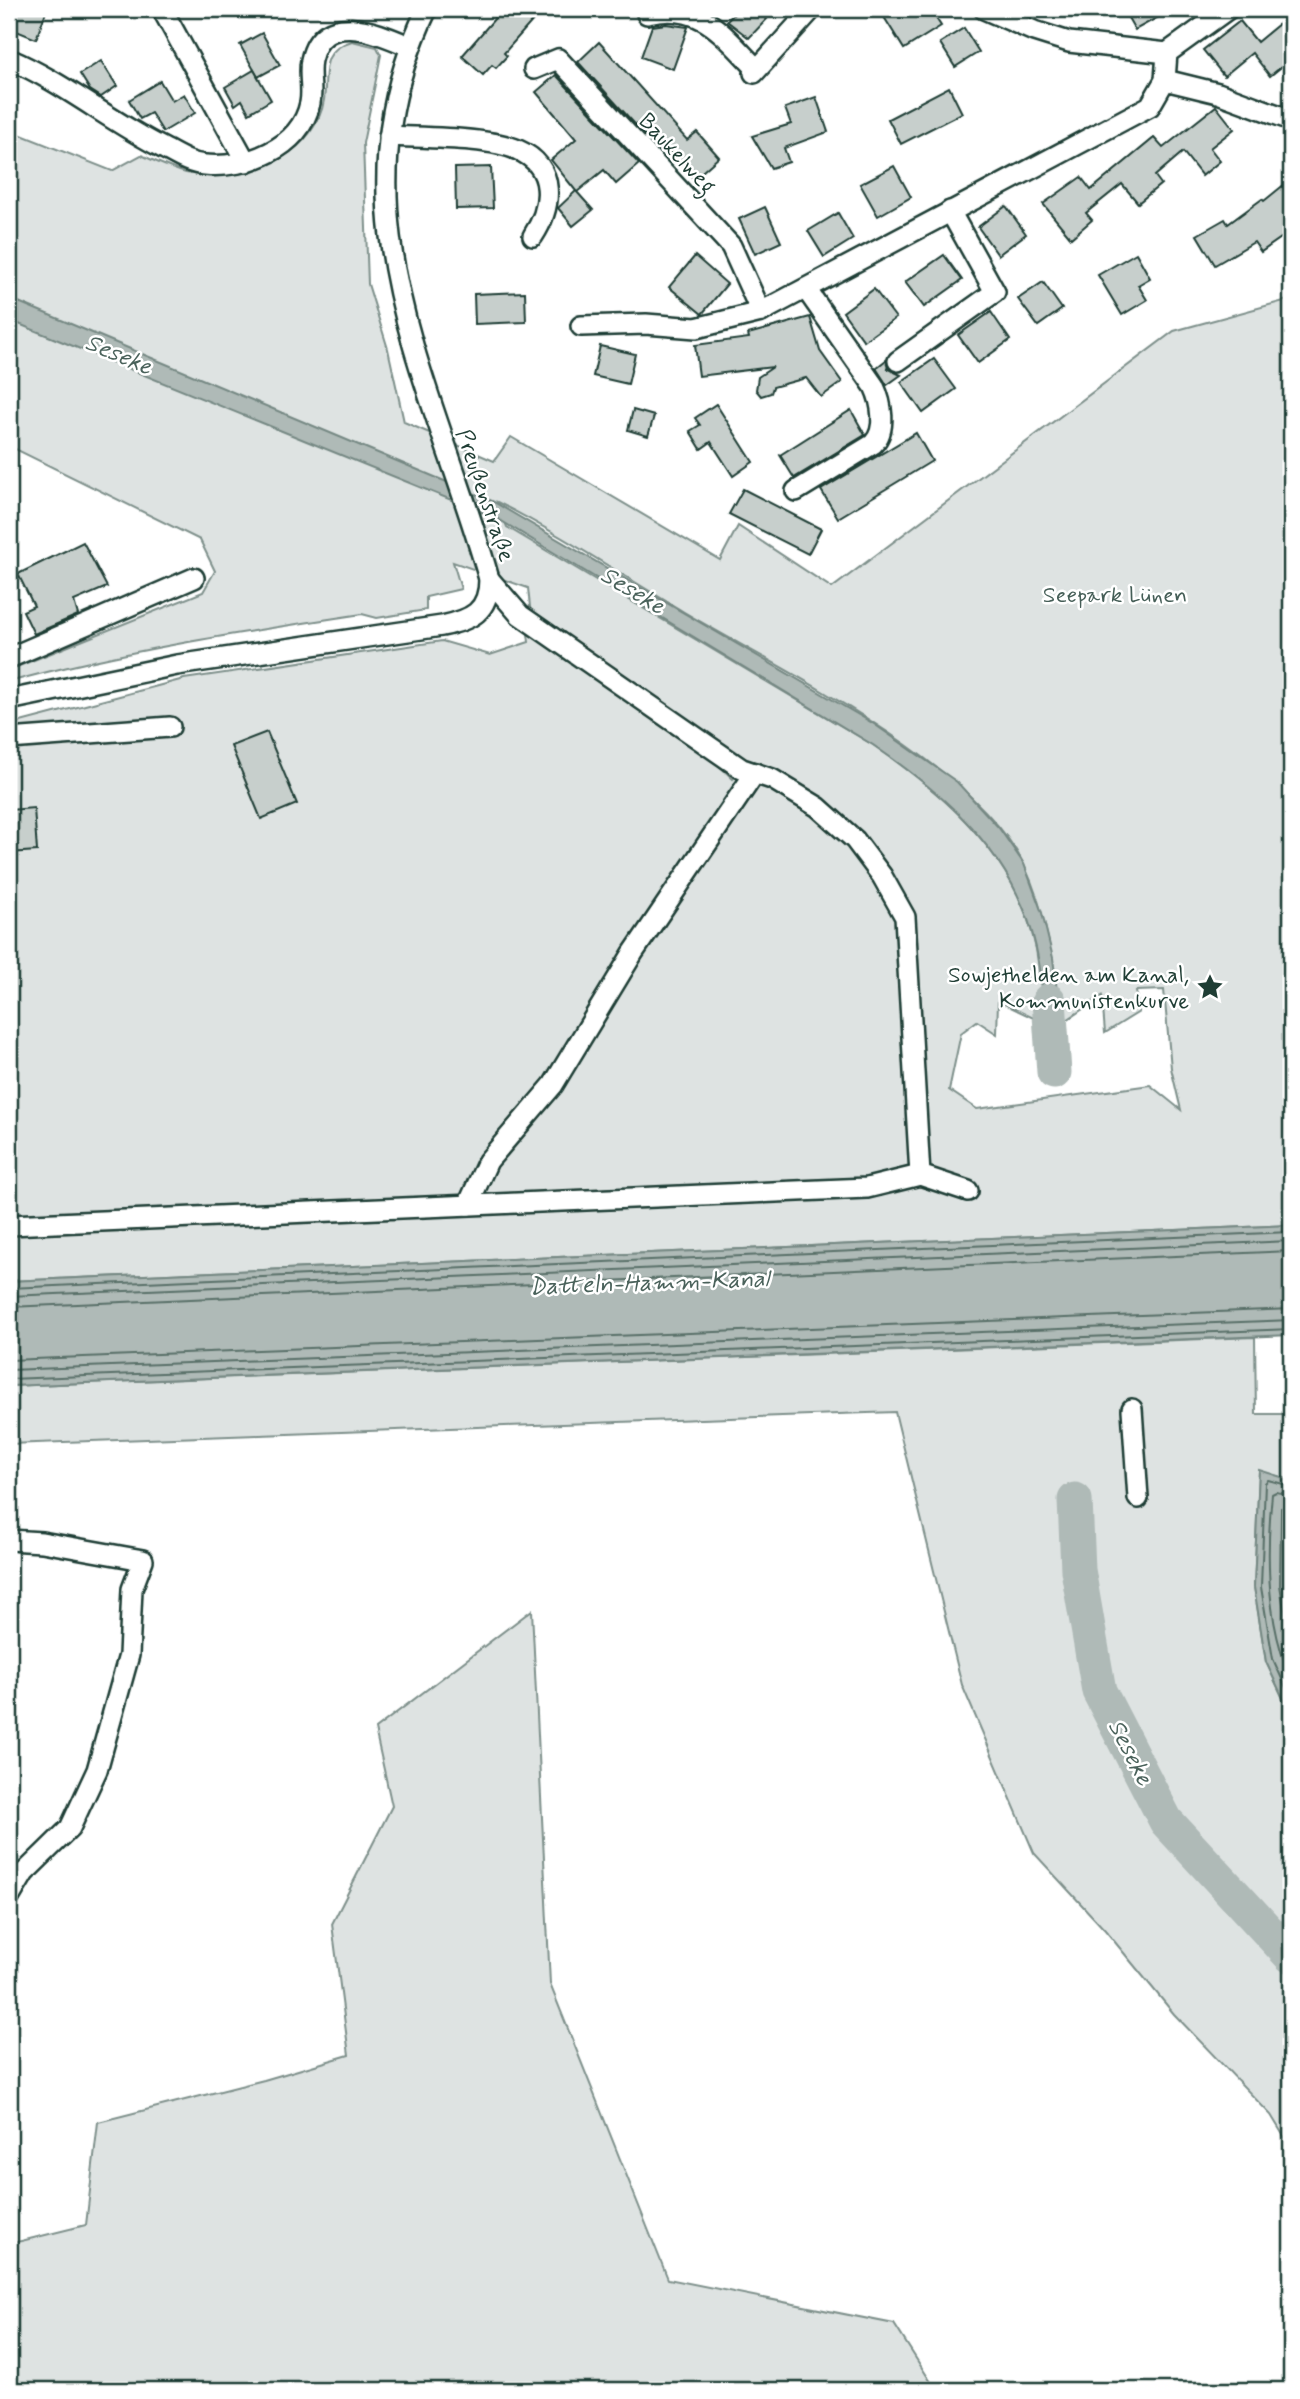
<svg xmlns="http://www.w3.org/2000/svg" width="1300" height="2399" font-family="Mynerve,sans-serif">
<rect width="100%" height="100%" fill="#fff"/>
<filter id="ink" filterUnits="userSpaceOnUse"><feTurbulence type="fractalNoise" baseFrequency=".0143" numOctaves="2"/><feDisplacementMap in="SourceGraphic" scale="14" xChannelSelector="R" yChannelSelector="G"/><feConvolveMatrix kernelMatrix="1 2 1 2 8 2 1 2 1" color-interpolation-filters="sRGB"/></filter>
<g filter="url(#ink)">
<g fill="#dee3e2" stroke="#7e908b" stroke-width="2" fill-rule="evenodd">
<path d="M352,41L377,47L381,55L363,143L368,284L388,349L404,422L494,461L511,437L720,560L738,526L832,588L1174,331L1291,299V1225L9,1281V725L184,679L442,641L490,655L529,642L527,626L711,758L733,779L745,764L531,616L528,588L453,562L461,589L426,597V610L377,618L362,614C243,632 125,650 9,682V670L203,592L215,571L200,540L9,446V130L112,171L141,155C155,161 171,169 186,173C235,183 297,165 319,117C334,85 311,53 352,41ZM497,502C561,534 623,576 684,612C782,670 975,763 1024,865C1048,915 1054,970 1061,1024L1102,996L1105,1033L1139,1012L1136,991L1164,990L1171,1068L1181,1110L1150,1085L977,1109L949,1090L961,1033L977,1021L997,1034L998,1001L1044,1023C1042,999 1040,973 1036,949C1018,858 945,794 873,745L507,527Z"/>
<path d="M1255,1337L1256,1414H1291V1480L1259,1471L1254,1587L1266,1662L1291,1715V2148L1271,2115L1174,2014L1105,1930L1034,1853L962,1685L895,1412L9,1444V1386Z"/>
<path d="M532,1610L550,1984L668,2279L894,2324L936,2390H9V2244L86,2225L98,2122L264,2080L349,2055L332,1924L392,1806L375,1729Z"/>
</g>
<g fill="#afbab7" stroke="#758883" stroke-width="2">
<path d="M9,298L492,501L874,724L957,782L999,828L1024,864L1042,913L1053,958L1061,1024L1057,1030L1058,1049H1049C1044,1003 1042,950 1023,907C994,837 934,787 873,745L498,519L9,320Z"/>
<path d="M1291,1225V1335L9,1386V1281Z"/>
<path d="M1259,1470L1291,1480V1715L1266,1662L1254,1587Z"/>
</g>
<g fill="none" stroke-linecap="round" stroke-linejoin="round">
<g stroke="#596f68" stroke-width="2">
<path d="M9,1288L1291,1232"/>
<path d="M9,1296L1291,1241"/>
<path d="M9,1307L1291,1251"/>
<path d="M9,1360L1291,1309"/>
<path d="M9,1370L1291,1320"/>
<path d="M9,1379L1291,1329"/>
<path d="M1291,1486L1268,1480L1265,1483L1261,1587L1273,1659L1291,1699"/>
<path d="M1291,1495L1276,1492L1272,1494C1266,1554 1266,1623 1291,1678"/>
<path d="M1291,1505L1281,1508L1280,1585L1291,1652"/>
</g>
<g stroke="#afbab7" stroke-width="35">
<path d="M1049,1001L1054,1072"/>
<path d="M1075,1500L1078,1570L1099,1691L1166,1821L1291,1956"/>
</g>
</g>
<g fill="#c7cfcc" stroke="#1f3d34" stroke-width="2">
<path d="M13,9H47L36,39L9,28Z"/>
<path d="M485,9H543L504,53L507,56L496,68L492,65L483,75L462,56L495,18Z"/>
<path d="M739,9H757L767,19L749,38L727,21Z"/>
<path d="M879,9H930L941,26L904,49Z"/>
<path d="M1123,9H1173L1135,30Z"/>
<path d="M1291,14V59L1270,76L1252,53L1224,76L1203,50L1240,21L1257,42Z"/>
<path d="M666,24L688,27L673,69L641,57L652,26Z"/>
<path d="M964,28L979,52L955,67L940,43Z"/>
<path d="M262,33L280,65L258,77L240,45Z"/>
<path d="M599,42L687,140L697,132L719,157L694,179L660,141L654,145L578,62Z"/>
<path d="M101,61L117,86L101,97L90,90L80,74Z"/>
<path d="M254,70L271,100L249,113L242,100L235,105L225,87Z"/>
<path d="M556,75L639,164L616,184L604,170L577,192L593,210L573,226L558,208L576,191L551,160L576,139L536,92Z"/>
<path d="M160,81L172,101L184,94L195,113L163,132L151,113L140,119L129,100Z"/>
<path d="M949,87L962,113L901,144L888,119Z"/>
<path d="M816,97L828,132L784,148L789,162L771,168L752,136L791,124L785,108Z"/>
<path d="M1216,106L1234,129L1210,148L1220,161L1202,176L1183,152L1155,176L1161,184L1138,203L1122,184L1086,213L1092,220L1071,238L1043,204L1081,177L1091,190L1154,138L1163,148Z"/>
<path d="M894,166L911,197L878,216L860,184Z"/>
<path d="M491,167L493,208L456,209L455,168Z"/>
<path d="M1291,179V231L1261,252L1254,242L1215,265L1197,235L1225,219L1228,224L1262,199L1264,201Z"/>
<path d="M1006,206L1026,234L998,255L978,227Z"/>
<path d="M765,207L781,242L755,254L739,219Z"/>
<path d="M838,213L853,239L824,257L808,231Z"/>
<path d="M1136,253L1150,278L1138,285L1147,300L1122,315L1098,275Z"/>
<path d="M944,255L962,280L924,307L905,282Z"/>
<path d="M695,256L727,284L702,314L669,287Z"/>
<path d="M1043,282L1062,309L1038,326L1018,299Z"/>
<path d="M874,289L896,318L864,341L843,312Z"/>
<path d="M525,292L526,322L475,324L474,294Z"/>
<path d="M991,312L1010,340L978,363L958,335Z"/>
<path d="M810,317L820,351L842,382L821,397L806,378L773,387L771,393L761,396L756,390L758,377L773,367L699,376L695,345L749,338L748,334Z"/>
<path d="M600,346L635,354L628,384L593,376Z"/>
<path d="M934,359L956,389L923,413L901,382Z"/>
<path d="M886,360L888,369L901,375L887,385L876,368Z"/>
<path d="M716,404L753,462L733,476L711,442L701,449L690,431L700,425L695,418Z"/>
<path d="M633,410L654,416L648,436L628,430Z"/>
<path d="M851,410L865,435L794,478L780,455Z"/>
<path d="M916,433L932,461L838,518L821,490Z"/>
<path d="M743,489L821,529L808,554L729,514Z"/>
<path d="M83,542L107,587L74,601L78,615L34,634L23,611L34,606L18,574Z"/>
<path d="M267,732L297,804L261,819L231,746Z"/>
<path d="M34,808L37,851L9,853V810Z"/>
</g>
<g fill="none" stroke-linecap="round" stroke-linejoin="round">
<defs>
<g id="minor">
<path d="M162,9L246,162"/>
<path d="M984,9L1034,31L1069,42L1167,53"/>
<path d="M647,14C701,1 722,34 757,69"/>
<path d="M9,59C63,82 108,120 161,147C175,154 189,164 205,165C246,169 301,148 310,103C313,89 308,74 311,60C323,8 378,33 409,46"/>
<path d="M534,69L558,59L731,246L761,312"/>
<path d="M754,73L812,9"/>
<path d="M1165,80L1218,93L1291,120"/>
<path d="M389,136C421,138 490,137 518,150C557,167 552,207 533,236"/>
<path d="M581,326L646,324L696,328L761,312L1150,106L1165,80L1167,53L1228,9"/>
<path d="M898,361L995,292L950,211"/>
<path d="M796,491L873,444C887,430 882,403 874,386L806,289"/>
<path d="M489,579L520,615L742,769L772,779L818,807L855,840L882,876L905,917L920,1175L968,1191"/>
<path d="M9,658L194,578"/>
<path d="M9,700L177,665L442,626C471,620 489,612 489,579C434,383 329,213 427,9"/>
<path d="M9,739L170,727"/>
<path d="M468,1205L488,1161L553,1085L633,953L755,773"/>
<path d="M9,1225L867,1188L920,1175"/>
<path d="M1132,1409L1138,1498"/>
<path d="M9,1540L42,1542L143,1560L132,1589L129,1655L97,1770L70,1828L24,1873L9,1898"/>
</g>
</defs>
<use href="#minor" stroke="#1f3d34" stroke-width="24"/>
<use href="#minor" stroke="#fff" stroke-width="19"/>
</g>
</g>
<defs>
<symbol id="sight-bare" viewBox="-9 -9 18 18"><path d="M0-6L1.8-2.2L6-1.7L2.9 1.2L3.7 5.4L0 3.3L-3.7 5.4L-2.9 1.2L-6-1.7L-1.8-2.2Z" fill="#1f3d34" stroke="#fff" stroke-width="2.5" paint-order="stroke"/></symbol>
</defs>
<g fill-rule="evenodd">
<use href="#sight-bare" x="1191" y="968" width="38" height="38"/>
</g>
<g text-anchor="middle" stroke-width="5" stroke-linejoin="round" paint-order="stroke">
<g font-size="23" fill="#1f3d34" stroke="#fff">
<text transform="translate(678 153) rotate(47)" y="8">Baukelweg</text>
<text transform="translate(486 495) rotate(71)" y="8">Preußenstraße</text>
</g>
<g font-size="23" fill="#455e57" stroke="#fff">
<text x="1115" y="602">Seepark Lünen</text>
</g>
<g font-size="23" fill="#1f3d34" stroke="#fff" text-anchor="end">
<text x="1189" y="982">Sowjethelden am Kanal,<tspan x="1189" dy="26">Kommunistenkurve</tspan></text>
</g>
<g font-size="24" font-style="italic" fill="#4a625b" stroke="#fff">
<text transform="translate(119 354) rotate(23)" y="8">Seseke</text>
<text transform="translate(633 590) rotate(31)" y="8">Seseke</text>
<text transform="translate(649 1282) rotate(-2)" y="8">Datteln-Hamm-Kanal</text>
<text transform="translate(1131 1752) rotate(63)" y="8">Seseke</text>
</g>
</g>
<rect width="1300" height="2399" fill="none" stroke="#fff" stroke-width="35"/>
<rect x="18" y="18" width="1265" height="2364" fill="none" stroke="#1f3d34" stroke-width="2.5" filter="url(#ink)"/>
</svg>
